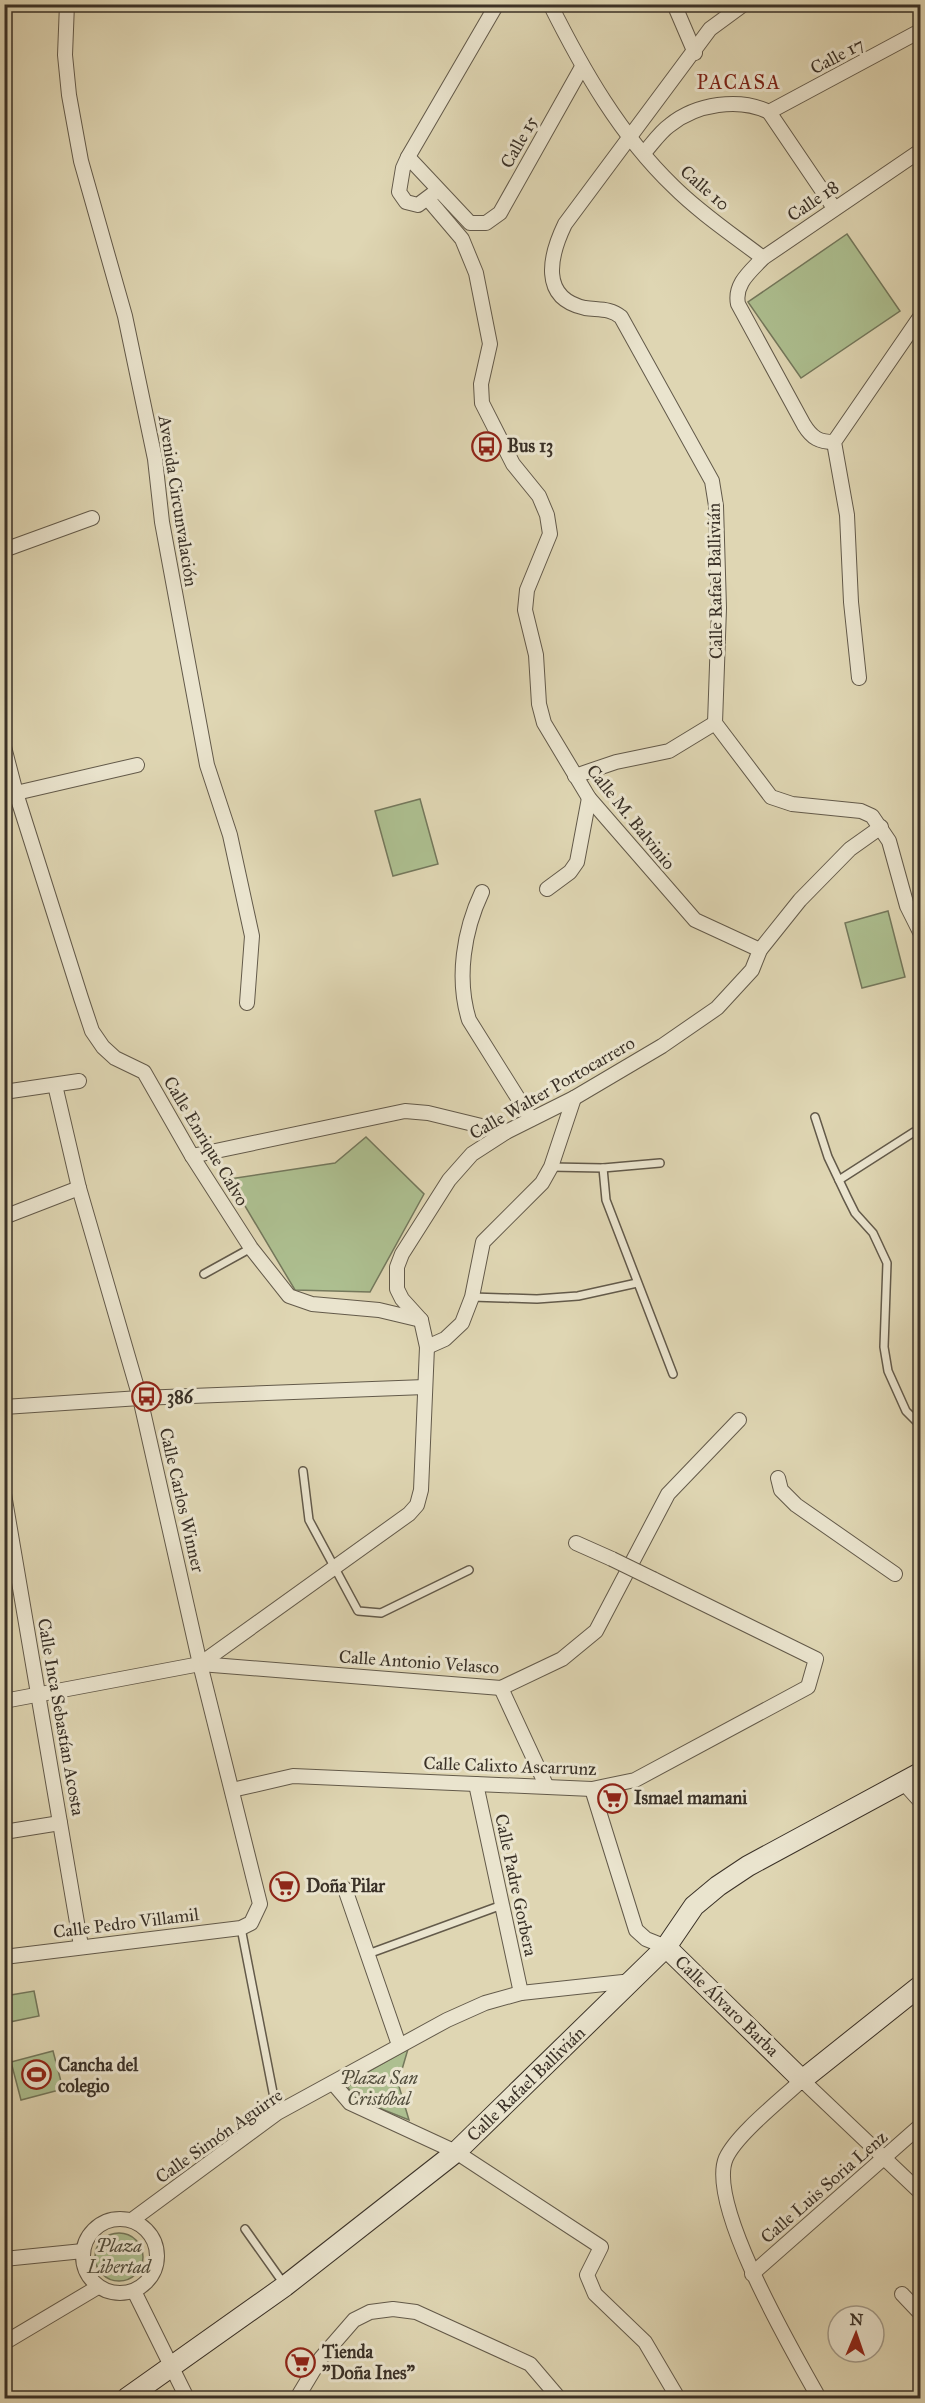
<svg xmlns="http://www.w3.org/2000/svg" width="925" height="2403" font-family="'IM FELL Great Primer',serif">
<rect width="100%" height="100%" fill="#dfd6b3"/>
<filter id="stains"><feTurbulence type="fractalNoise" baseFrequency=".00333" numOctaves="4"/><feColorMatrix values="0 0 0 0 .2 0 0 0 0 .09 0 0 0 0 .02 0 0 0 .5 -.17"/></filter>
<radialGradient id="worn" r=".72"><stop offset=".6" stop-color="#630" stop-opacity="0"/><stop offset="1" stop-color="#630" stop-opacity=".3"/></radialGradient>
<g fill="#adbf90" stroke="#74785c" stroke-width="1.5">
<path d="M847,234L900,311L801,378L748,302Z"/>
<path d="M420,799L438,864L393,876L375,811Z"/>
<path d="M888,911L905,977L862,988L845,923Z"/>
<path d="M366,1137L424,1194L370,1292L295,1290L229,1179L335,1163Z"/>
<path d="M34,1991L39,2016L5,2023V1996Z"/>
<path d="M408,2049L398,2083L409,2120L354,2098L348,2087L357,2078Z"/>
<path d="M53,2051L63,2089L21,2100L11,2062Z"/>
<circle cx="119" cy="2257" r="24"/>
</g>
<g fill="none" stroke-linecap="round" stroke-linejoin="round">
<defs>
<g id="lane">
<path d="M815,1117L828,1157L847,1197L855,1213L873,1233L887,1263L884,1347L888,1371L906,1411L920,1425"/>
<path d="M551,1167L603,1168L660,1163"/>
<path d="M603,1168L606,1200L673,1374"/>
<path d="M839,1180L914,1132"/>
<path d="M204,1274L251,1248"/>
<path d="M472,1297L537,1299L578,1296L637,1283"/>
<path d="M303,1471L309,1520L358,1611L381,1613L469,1570"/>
<path d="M241,1928L277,2113"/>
<path d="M368,1954L502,1905"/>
<path d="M245,2229L284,2284"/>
</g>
<g id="street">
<path d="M67,4L65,55L69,95L81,161L125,316L155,459L162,522L207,765L230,835L252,936L247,1003"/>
<path d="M550,4C583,70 620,135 673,186C700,213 733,235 763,258"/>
<path d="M674,4L695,53"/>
<path d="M744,4L710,29L565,224C550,255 539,298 585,308C599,310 610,308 621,317L712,481L716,506L719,608L715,723L771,797L792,804L861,811L872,816L889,841L907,906L920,932"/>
<path d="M769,112L834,208"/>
<path d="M644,153C652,144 660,132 670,125C696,104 739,97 769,112L920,31"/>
<path d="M408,157L470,223H486L500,213L582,67"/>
<path d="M434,193L418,205L406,202L399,192L403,168L408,157L497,4"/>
<path d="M428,199L462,239L476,273L490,344L481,384L482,403L513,464L539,496L547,515L550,534L527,590L525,610L536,655L539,704L544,723L589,798L695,920L760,950"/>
<path d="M834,442C819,442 812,438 804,425L738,304C734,284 750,272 763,258L920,151"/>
<path d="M4,550L92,518"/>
<path d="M859,678L851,602L847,515L834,442L920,317"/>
<path d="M4,747L16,793L81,998L92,1031L103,1047L115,1058L144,1072L192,1156L251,1248L289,1296L312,1304L379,1310L421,1320"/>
<path d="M575,776L616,762L669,751L715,723"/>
<path d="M4,798L16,793L137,765"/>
<path d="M547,889L570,872L577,862L589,798"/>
<path d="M482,892C464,930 456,978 469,1020L531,1119"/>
<path d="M4,1092L79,1081"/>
<path d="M192,1156L405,1111L428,1113L506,1132"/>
<path d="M4,1217L79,1188"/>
<path d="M427,1347L445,1339L462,1323L472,1297L483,1242L542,1183L551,1167L574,1098"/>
<path d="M4,1407L140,1398L425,1387"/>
<path d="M778,1478L781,1490L796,1505L895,1574"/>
<path d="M4,1494L81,1946"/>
<path d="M576,1543L612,1559"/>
<path d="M200,1664L409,1514L417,1505L421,1490L427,1347L421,1320L402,1299L397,1289V1267L402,1254L449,1180L472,1154L506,1132L574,1098L662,1046L717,1008L752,970L760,950L800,900L850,849L881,827"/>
<path d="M501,1688L546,1785"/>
<path d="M4,1701L200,1664L501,1688L562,1659L596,1631L668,1494L739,1420"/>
<path d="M902,1781L920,1801"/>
<path d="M476,1784L521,1993"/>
<path d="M592,1789L636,1930L646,1939L666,1947"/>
<path d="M232,1790L293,1776L592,1789L635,1780L808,1687L816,1659L653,1579"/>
<path d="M4,1832L60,1823"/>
<path d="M345,1889L399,2045"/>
<path d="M4,1957L241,1928L251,1923L260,1904L200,1664L140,1398L79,1188L55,1085"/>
<path d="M333,2083L350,2103L456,2152L601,2247L587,2275L595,2294L645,2342L678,2398"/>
<circle cx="120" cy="2256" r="37"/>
<path d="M132,2220L277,2113L447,2020L485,2003L521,1993L632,1981"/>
<path d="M4,2259L83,2251"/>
<path d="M752,2274L920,2126"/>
<path d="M134,2291L187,2398"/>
<path d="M902,2294L920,2313"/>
<path d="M4,2343L98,2287"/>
<path d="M297,2398L321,2358L354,2320L370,2312L393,2309L416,2312L530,2364L559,2398"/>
<path d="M819,2398C795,2355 706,2204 726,2158C737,2134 782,2099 802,2080L920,2192"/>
</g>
<g id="secondary">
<path d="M666,1947L802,2080L920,1986"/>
<path d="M127,2398L285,2286L456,2152L666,1947L694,1906L718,1886L748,1866L920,1773"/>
</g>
</defs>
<use href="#lane" stroke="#635a4a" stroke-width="10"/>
<use href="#street" stroke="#635a4a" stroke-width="16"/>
<use href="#secondary" stroke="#3a3127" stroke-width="22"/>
<use href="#lane" stroke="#eae4ce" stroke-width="7"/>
<use href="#street" stroke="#eae4ce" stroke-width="14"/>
<use href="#secondary" stroke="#eae4ce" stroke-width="20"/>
<defs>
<path id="street-bridge" d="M612,1559L653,1579"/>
</defs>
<use href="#street-bridge" stroke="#635a4a" stroke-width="16" stroke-linecap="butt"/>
<use href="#street-bridge" stroke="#eae4ce" stroke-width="14"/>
</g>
<defs>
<symbol id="bus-ring" viewBox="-11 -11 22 22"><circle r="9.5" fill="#eae4ce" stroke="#8f2418" stroke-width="1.5"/><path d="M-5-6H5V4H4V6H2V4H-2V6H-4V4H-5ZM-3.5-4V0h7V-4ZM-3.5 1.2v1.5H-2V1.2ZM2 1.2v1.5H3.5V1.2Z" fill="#8f2418"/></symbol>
<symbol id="supermarket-ring" viewBox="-11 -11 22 22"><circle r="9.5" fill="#eae4ce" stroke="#8f2418" stroke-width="1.5"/><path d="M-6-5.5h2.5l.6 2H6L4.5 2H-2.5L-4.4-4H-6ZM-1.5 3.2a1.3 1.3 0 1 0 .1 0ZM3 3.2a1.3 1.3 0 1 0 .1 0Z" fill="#8f2418"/></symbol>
<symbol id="stadium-ring" viewBox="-11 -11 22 22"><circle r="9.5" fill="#eae4ce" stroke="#8f2418" stroke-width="1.5"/><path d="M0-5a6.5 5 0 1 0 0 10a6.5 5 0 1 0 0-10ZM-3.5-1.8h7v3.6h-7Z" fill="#8f2418"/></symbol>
</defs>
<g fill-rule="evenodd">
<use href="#bus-ring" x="470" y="430" width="33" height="33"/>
<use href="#bus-ring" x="130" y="1380" width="33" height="33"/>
<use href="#supermarket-ring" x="596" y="1782" width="33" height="33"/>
<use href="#supermarket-ring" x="268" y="1870" width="33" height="33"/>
<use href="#stadium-ring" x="20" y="2058" width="33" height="33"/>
<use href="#supermarket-ring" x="284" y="2346" width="33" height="33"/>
</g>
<g text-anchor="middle" stroke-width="6" stroke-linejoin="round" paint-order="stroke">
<g font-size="18" fill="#3a3127" stroke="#eae4ce">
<text transform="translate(837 56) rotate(-28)" y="6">Calle 17</text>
<text transform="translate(519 142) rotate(-61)" y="6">Calle 15</text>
<text transform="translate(705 188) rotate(41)" y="6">Calle 10</text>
<text transform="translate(813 201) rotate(-34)" y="6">Calle 18</text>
<text transform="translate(178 501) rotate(81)" y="6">Avenida Circunvalación</text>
<text transform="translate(715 581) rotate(-91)" y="6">Calle Rafael Ballivián</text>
<text transform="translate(631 817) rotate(51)" y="6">Calle M. Balvinio</text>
<text transform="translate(552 1088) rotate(-30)" y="6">Calle Walter Portocarrero</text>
<text transform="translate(206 1141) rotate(59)" y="6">Calle Enrique Calvo</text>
<text transform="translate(182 1500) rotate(77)" y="6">Calle Carlos Winner</text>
<text transform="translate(419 1662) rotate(4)" y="6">Calle Antonio Velasco</text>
<text transform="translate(61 1717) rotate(80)" y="6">Calle Inca Sebastían Acosta</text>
<text transform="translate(510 1766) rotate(2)" y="6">Calle Calixto Ascarrunz</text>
<text transform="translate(516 1885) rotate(78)" y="6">Calle Padre Gorbera</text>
<text transform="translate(126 1923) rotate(-7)" y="6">Calle Pedro Villamil</text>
<text transform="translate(727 2006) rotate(44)" y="6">Calle Álvaro Barba</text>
<text transform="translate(526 2084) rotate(-44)" y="6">Calle Rafael Ballivián</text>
<text transform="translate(219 2136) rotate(-35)" y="6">Calle Simón Aguirre</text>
<text transform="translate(824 2187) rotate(-41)" y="6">Calle Luis Soria Lenz</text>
</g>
<g font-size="18" font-weight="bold" fill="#3a3127" stroke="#eae4ce" text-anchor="start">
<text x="507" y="452">Bus 13</text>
<text x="167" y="1403">386</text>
<text x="634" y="1804">Ismael mamani</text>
<text x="306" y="1892">Doña Pilar</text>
<text x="58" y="2071">Cancha del<tspan x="58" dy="21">colegio</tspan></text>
<text x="322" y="2358">Tienda<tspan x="322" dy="21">"Doña Ines"</tspan></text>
</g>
<g font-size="18" font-style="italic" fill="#514d3c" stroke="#eae4ce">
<text x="379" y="2084">Plaza San<tspan x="379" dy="21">Cristóbal</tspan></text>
<text x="119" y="2252">Plaza<tspan x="119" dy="21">Libertad</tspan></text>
</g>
<g font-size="20" letter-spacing="1.5" fill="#7a1f14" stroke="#eae4ce">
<text x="739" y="89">PACASA</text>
</g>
</g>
<rect width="925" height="2403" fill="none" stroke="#dfd6b3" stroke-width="24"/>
<rect x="6" y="6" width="913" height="2391" fill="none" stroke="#3a3127" stroke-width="3"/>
<rect x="12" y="12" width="901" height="2379" fill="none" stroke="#3a3127" stroke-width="1.5"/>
<g transform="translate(856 2334) rotate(2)"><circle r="28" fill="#eae4ce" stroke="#a49c8b" stroke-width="1.5"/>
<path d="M0-4.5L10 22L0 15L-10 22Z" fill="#8f2418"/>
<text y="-9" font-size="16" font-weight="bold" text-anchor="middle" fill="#3a3127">N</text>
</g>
<rect width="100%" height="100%" filter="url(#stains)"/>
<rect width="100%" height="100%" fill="url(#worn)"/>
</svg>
